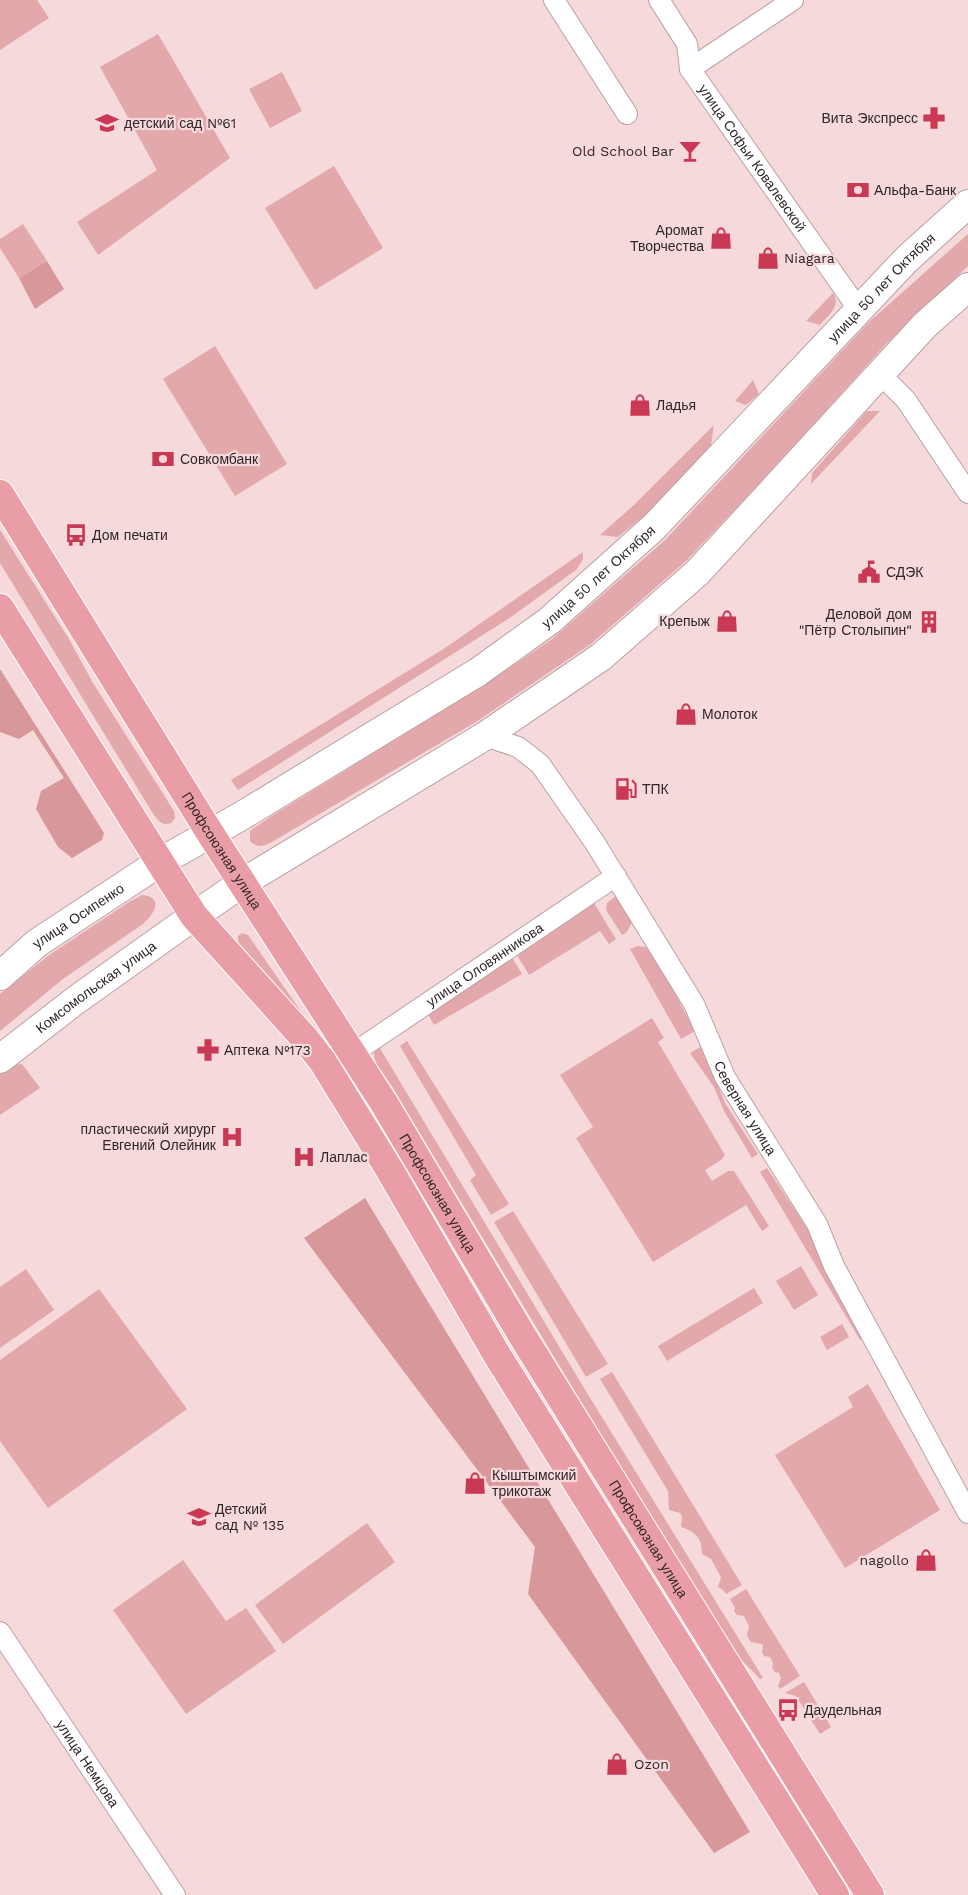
<svg xmlns="http://www.w3.org/2000/svg" width="968" height="1895" font-family="'Work Sans',sans-serif">
<rect width="100%" height="100%" fill="#f6dadb"/>
<g fill="#e3a8ac">
<path d="M0,0H37L49,18L0,50Z"/>
<path d="M158,34L230,158L98,255L77,222L157,170L100,67Z"/>
<path d="M282,72L302,111L270,128L249,89Z"/>
<path d="M334,166L383,248L315,290L265,208Z"/>
<path d="M23,224L47,261L19,278L0,248V239Z"/>
<path d="M968,234V266L886,344L777,465L686,561L591,644L476,722L282,836C271,842 260,852 250,841V831L270,817L487,683L552,639L665,540L869,322Z"/>
<path d="M833,293C842,306 828,315 820,325L806,321Z"/>
<path d="M215,346L287,464L235,496L163,379Z"/>
<path d="M753,380L759,394L746,405L735,401Z"/>
<path d="M867,411H880L811,484L812,473Z"/>
<path d="M714,425L711,445L687,473L649,512L618,537L600,535L635,504Z"/>
<path d="M0,530L69,639L93,683L174,811L175,818L171,823C161,827 157,819 152,812L0,563Z"/>
<path d="M583,552V559L576,570L511,617L238,790L231,780L445,648Z"/>
<path d="M142,895C165,897 154,914 143,924L63,979L0,1031V994L49,955L129,902Z"/>
<path d="M617,895L632,922L627,932L622,935L606,910L607,903Z"/>
<path d="M591,898L616,939L609,944L600,931L529,975L515,952Z"/>
<path d="M242,933L248,935L309,1023L238,942V936Z"/>
<path d="M638,946L645,947L653,953L695,1031L681,1039L630,949Z"/>
<path d="M511,956L522,974L434,1025L428,1014Z"/>
<path d="M652,1018L664,1038L658,1042L725,1155L721,1160L705,1170L712,1181L728,1171H734L769,1226L762,1231L746,1205L653,1262L576,1138L593,1127L560,1075Z"/>
<path d="M407,1041L509,1204L491,1215L470,1180L476,1175L400,1046Z"/>
<path d="M378,1045L584,1388L763,1678L760,1679L733,1651L649,1515L391,1085C384,1075 366,1057 378,1045Z"/>
<path d="M702,1046L725,1103L758,1154L752,1158L724,1111L714,1087L690,1053Z"/>
<path d="M22,1064L40,1088L0,1115V1073L10,1065Z"/>
<path d="M767,1168L825,1255L843,1302L862,1339L860,1340L760,1172Z"/>
<path d="M513,1211L608,1364L586,1377L494,1222Z"/>
<path d="M801,1266L818,1295L794,1310L776,1281Z"/>
<path d="M26,1269L54,1310L0,1348V1287Z"/>
<path d="M754,1288L763,1303L667,1361L658,1346Z"/>
<path d="M99,1289L187,1409L48,1508L0,1441V1360Z"/>
<path d="M842,1324L849,1337L827,1350L820,1337Z"/>
<path d="M612,1372L742,1585L726,1594L723,1590L718,1587L721,1577L711,1559L702,1554C702,1538 696,1532 681,1527L682,1516L680,1513L669,1510L668,1491L600,1379Z"/>
<path d="M868,1384L940,1510L845,1568L775,1455L853,1407L848,1397Z"/>
<path d="M367,1523L395,1562L283,1644L255,1605Z"/>
<path d="M183,1560L226,1621L246,1608L276,1651L186,1714L113,1610Z"/>
<path d="M746,1589L800,1676L780,1689L778,1686L781,1678L779,1673L775,1672L772,1668L773,1663L770,1657L764,1656L762,1652L763,1647L762,1644L751,1642L747,1636L749,1626L744,1616L737,1615L734,1611L735,1608L730,1599Z"/>
<path d="M804,1682L831,1727L820,1734L796,1696L785,1693Z"/>
</g>
<g fill="#d7979b">
<path d="M47,261L64,289L35,309L19,278Z"/>
<path d="M0,669L104,833L102,840L72,858L58,847L36,809L41,791L64,778L33,730L19,739L0,732Z"/>
<path d="M365,1198L750,1832L714,1853L528,1594L535,1547L304,1238Z"/>
</g>
<g fill="none" stroke-linecap="round" stroke-linejoin="round">
<defs>
<g id="minor">
<path d="M554,0L627,114"/>
<path id="s1" d="M659,0L687,44L690,69L859,310"/>
<path d="M690,69L793,0"/>
<path d="M880,374L906,400L968,493"/>
<path id="s2" d="M485,736L518,747L540,764L595,843L694,1004L725,1077L817,1224L834,1266L968,1513"/>
<path id="s3" d="M352,1054L616,876"/>
<path id="s4" d="M0,1632L175,1895"/>
</g>
<g id="secondary">
<path id="s5" d="M0,976L37,943L160,862L243,815L478,672L549,621L654,527L907,259L968,204"/>
<path id="s6" d="M0,1059L76,1000L194,916L242,883L485,736L601,657L697,573L925,325L968,287"/>
</g>
<g id="primary">
<path id="s7" d="M0,494L210,833L384,1103L523,1337L870,1895"/>
<path d="M0,608L194,916L306,1040L323,1062L389,1169L497,1355L835,1895"/>
</g>
</defs>
<use href="#minor" stroke="#bba0a2" stroke-width="22"/>
<use href="#secondary" stroke="#bba0a2" stroke-width="30"/>
<use href="#primary" stroke="#fff" stroke-width="30"/>
<use href="#minor" stroke="#fff" stroke-width="20"/>
<use href="#secondary" stroke="#fff" stroke-width="28"/>
<use href="#primary" stroke="#e99da7" stroke-width="28"/>
</g>
<defs>
<symbol id="pharmacy-bare" viewBox="-9 -9 18 18"><path d="M-2-6h4v4h4v4h-4v4h-4v-4h-4v-4h4Z" fill="#ca3954" stroke="#f6dadb" stroke-width="2.5" paint-order="stroke"/></symbol>
<symbol id="school-bare" viewBox="-9 -9 18 18"><path d="M0-5L7-2L0 1L-7-2ZM-4 1L0 2.5L4 1V4Q0 6-4 4Z" fill="#ca3954" stroke="#f6dadb" stroke-width="2.5" paint-order="stroke"/></symbol>
<symbol id="bar-bare" viewBox="-9 -9 18 18"><path d="M-6-5H6L.8 .8V4.5H3.5V6h-7V4.5H-.8V.8Z" fill="#ca3954" stroke="#f6dadb" stroke-width="2.5" paint-order="stroke"/></symbol>
<symbol id="bank-bare" viewBox="-9 -9 18 18"><path d="M-6-4H6V4H-6ZM0-2.3a2.3 2.3 0 1 0 0 4.6a2.3 2.3 0 1 0 0-4.6Z" fill="#ca3954" stroke="#f6dadb" stroke-width="2.5" paint-order="stroke"/></symbol>
<symbol id="shop-bare" viewBox="-9 -9 18 18"><path d="M-5-2.5h2.3a2.7 3.5 0 0 1 5.4 0H5L5.5 6h-11ZM-1.5-2.5h3a1.5 2.3 0 0 0-3 0Z" fill="#ca3954" stroke="#f6dadb" stroke-width="2.5" paint-order="stroke"/></symbol>
<symbol id="bus-bare" viewBox="-9 -9 18 18"><path d="M-5-6H5V4H4V6H2V4H-2V6H-4V4H-5ZM-3.5-4V0h7V-4ZM-3.5 1.2v1.5H-2V1.2ZM2 1.2v1.5H3.5V1.2Z" fill="#ca3954" stroke="#f6dadb" stroke-width="2.5" paint-order="stroke"/></symbol>
<symbol id="civic-bare" viewBox="-9 -9 18 18"><path d="M-.6-6.5H3V-4.5H.6V-3L4-1V1h2V6H-6V1h2V-1L-.6-3ZM-1.2 2.5V6h2.4V2.5Z" fill="#ca3954" stroke="#f6dadb" stroke-width="2.5" paint-order="stroke"/></symbol>
<symbol id="building-bare" viewBox="-9 -9 18 18"><path d="M-4-6H4V6H1V3H-1V6H-4ZM-2.5-4.3h1.7v1.8h-1.7ZM.8-4.3h1.7v1.8H.8ZM-2.5-1h1.7V.8h-1.7ZM.8-1h1.7V.8H.8Z" fill="#ca3954" stroke="#f6dadb" stroke-width="2.5" paint-order="stroke"/></symbol>
<symbol id="fuel-bare" viewBox="-9 -9 18 18"><path d="M-5.5-6h7V0h2V4h1.3V-2.5L3-4.5l.8-.8L6-3V5H2.5V1h-1V6h-7ZM-4.2-4.7v3.2H.2V-4.7Z" fill="#ca3954" stroke="#f6dadb" stroke-width="2.5" paint-order="stroke"/></symbol>
<symbol id="hospital-bare" viewBox="-9 -9 18 18"><path d="M-5-5h3v3.5h4V-5h3V5h-3V1.5h-4V5h-3Z" fill="#ca3954" stroke="#f6dadb" stroke-width="2.5" paint-order="stroke"/></symbol>
</defs>
<g fill-rule="evenodd">
<use href="#pharmacy-bare" x="918" y="102" width="32" height="32"/>
<use href="#school-bare" x="91" y="107" width="32" height="32"/>
<use href="#bar-bare" x="674" y="135" width="32" height="32"/>
<use href="#bank-bare" x="842" y="174" width="32" height="32"/>
<use href="#shop-bare" x="705" y="222" width="32" height="32"/>
<use href="#shop-bare" x="752" y="242" width="32" height="32"/>
<use href="#shop-bare" x="624" y="389" width="32" height="32"/>
<use href="#bank-bare" x="147" y="443" width="32" height="32"/>
<use href="#bus-bare" x="60" y="519" width="32" height="32"/>
<use href="#civic-bare" x="853" y="556" width="32" height="32"/>
<use href="#shop-bare" x="711" y="605" width="32" height="32"/>
<use href="#building-bare" x="913" y="606" width="32" height="32"/>
<use href="#shop-bare" x="670" y="698" width="32" height="32"/>
<use href="#fuel-bare" x="610" y="773" width="32" height="32"/>
<use href="#pharmacy-bare" x="192" y="1034" width="32" height="32"/>
<use href="#hospital-bare" x="216" y="1121" width="32" height="32"/>
<use href="#hospital-bare" x="288" y="1141" width="32" height="32"/>
<use href="#shop-bare" x="459" y="1467" width="32" height="32"/>
<use href="#school-bare" x="183" y="1501" width="32" height="32"/>
<use href="#shop-bare" x="910" y="1544" width="32" height="32"/>
<use href="#bus-bare" x="772" y="1694" width="32" height="32"/>
<use href="#shop-bare" x="601" y="1748" width="32" height="32"/>
</g>
<g text-anchor="middle" stroke-width="4.5" stroke-linejoin="round" paint-order="stroke">
<g font-size="14" fill="#302627" stroke="#f6dadb" text-anchor="start">
<text x="918" y="123" text-anchor="end">Вита Экспресс</text>
<text x="124" y="128">детский сад №61</text>
<text x="674" y="156" text-anchor="end">Old School Bar</text>
<text x="874" y="195">Альфа-Банк</text>
<text x="704" y="235" text-anchor="end">Аромат<tspan x="704" dy="16">Творчества</tspan></text>
<text x="784" y="263">Niagara</text>
<text x="656" y="410">Ладья</text>
<text x="180" y="464">Совкомбанк</text>
<text x="92" y="540">Дом печати</text>
<text x="886" y="577">СДЭК</text>
<text x="912" y="619" text-anchor="end">Деловой дом<tspan x="912" dy="16">"Пётр Столыпин"</tspan></text>
<text x="710" y="626" text-anchor="end">Крепыж</text>
<text x="702" y="719">Молоток</text>
<text x="642" y="794">ТПК</text>
<text x="224" y="1055">Аптека №173</text>
<text x="216" y="1134" text-anchor="end">пластический хирург<tspan x="216" dy="16">Евгений Олейник</tspan></text>
<text x="320" y="1162">Лаплас</text>
<text x="492" y="1480">Кыштымский<tspan x="492" dy="16">трикотаж</tspan></text>
<text x="215" y="1514">Детский<tspan x="215" dy="16">сад № 135</tspan></text>
<text x="909" y="1565" text-anchor="end">nagollo</text>
<text x="804" y="1715">Даудельная</text>
<text x="634" y="1769">Ozon</text>
</g>
<g font-size="14" fill="#302627" stroke="#f6dadb">
<text dy="5" stroke="none"><textPath href="#s1" startOffset="186">улица Софьи Ковалевской</textPath></text>
<text dy="5" stroke="none"><textPath href="#s5" startOffset="1126">улица 50 лет Октября</textPath></text>
<text dy="5" stroke="none"><textPath href="#s5" startOffset="721">улица 50 лет Октября</textPath></text>
<text dy="5" stroke="none"><textPath href="#s7" startOffset="420">Профсоюзная улица</textPath></text>
<text dy="5" stroke="none"><textPath href="#s5" startOffset="99">улица Осипенко</textPath></text>
<text dy="5" stroke="none"><textPath href="#s3" startOffset="160">улица Оловянникова</textPath></text>
<text dy="5" stroke="none"><textPath href="#s6" startOffset="120">Комсомольская улица</textPath></text>
<text dy="5" stroke="none"><textPath href="#s2" startOffset="464">Северная улица</textPath></text>
<text dy="5" stroke="none"><textPath href="#s7" startOffset="825">Профсоюзная улица</textPath></text>
<text dy="5" stroke="none"><textPath href="#s7" startOffset="1230">Профсоюзная улица</textPath></text>
<text dy="5" stroke="none"><textPath href="#s4" startOffset="158">улица Немцова</textPath></text>
</g>
</g>
</svg>
